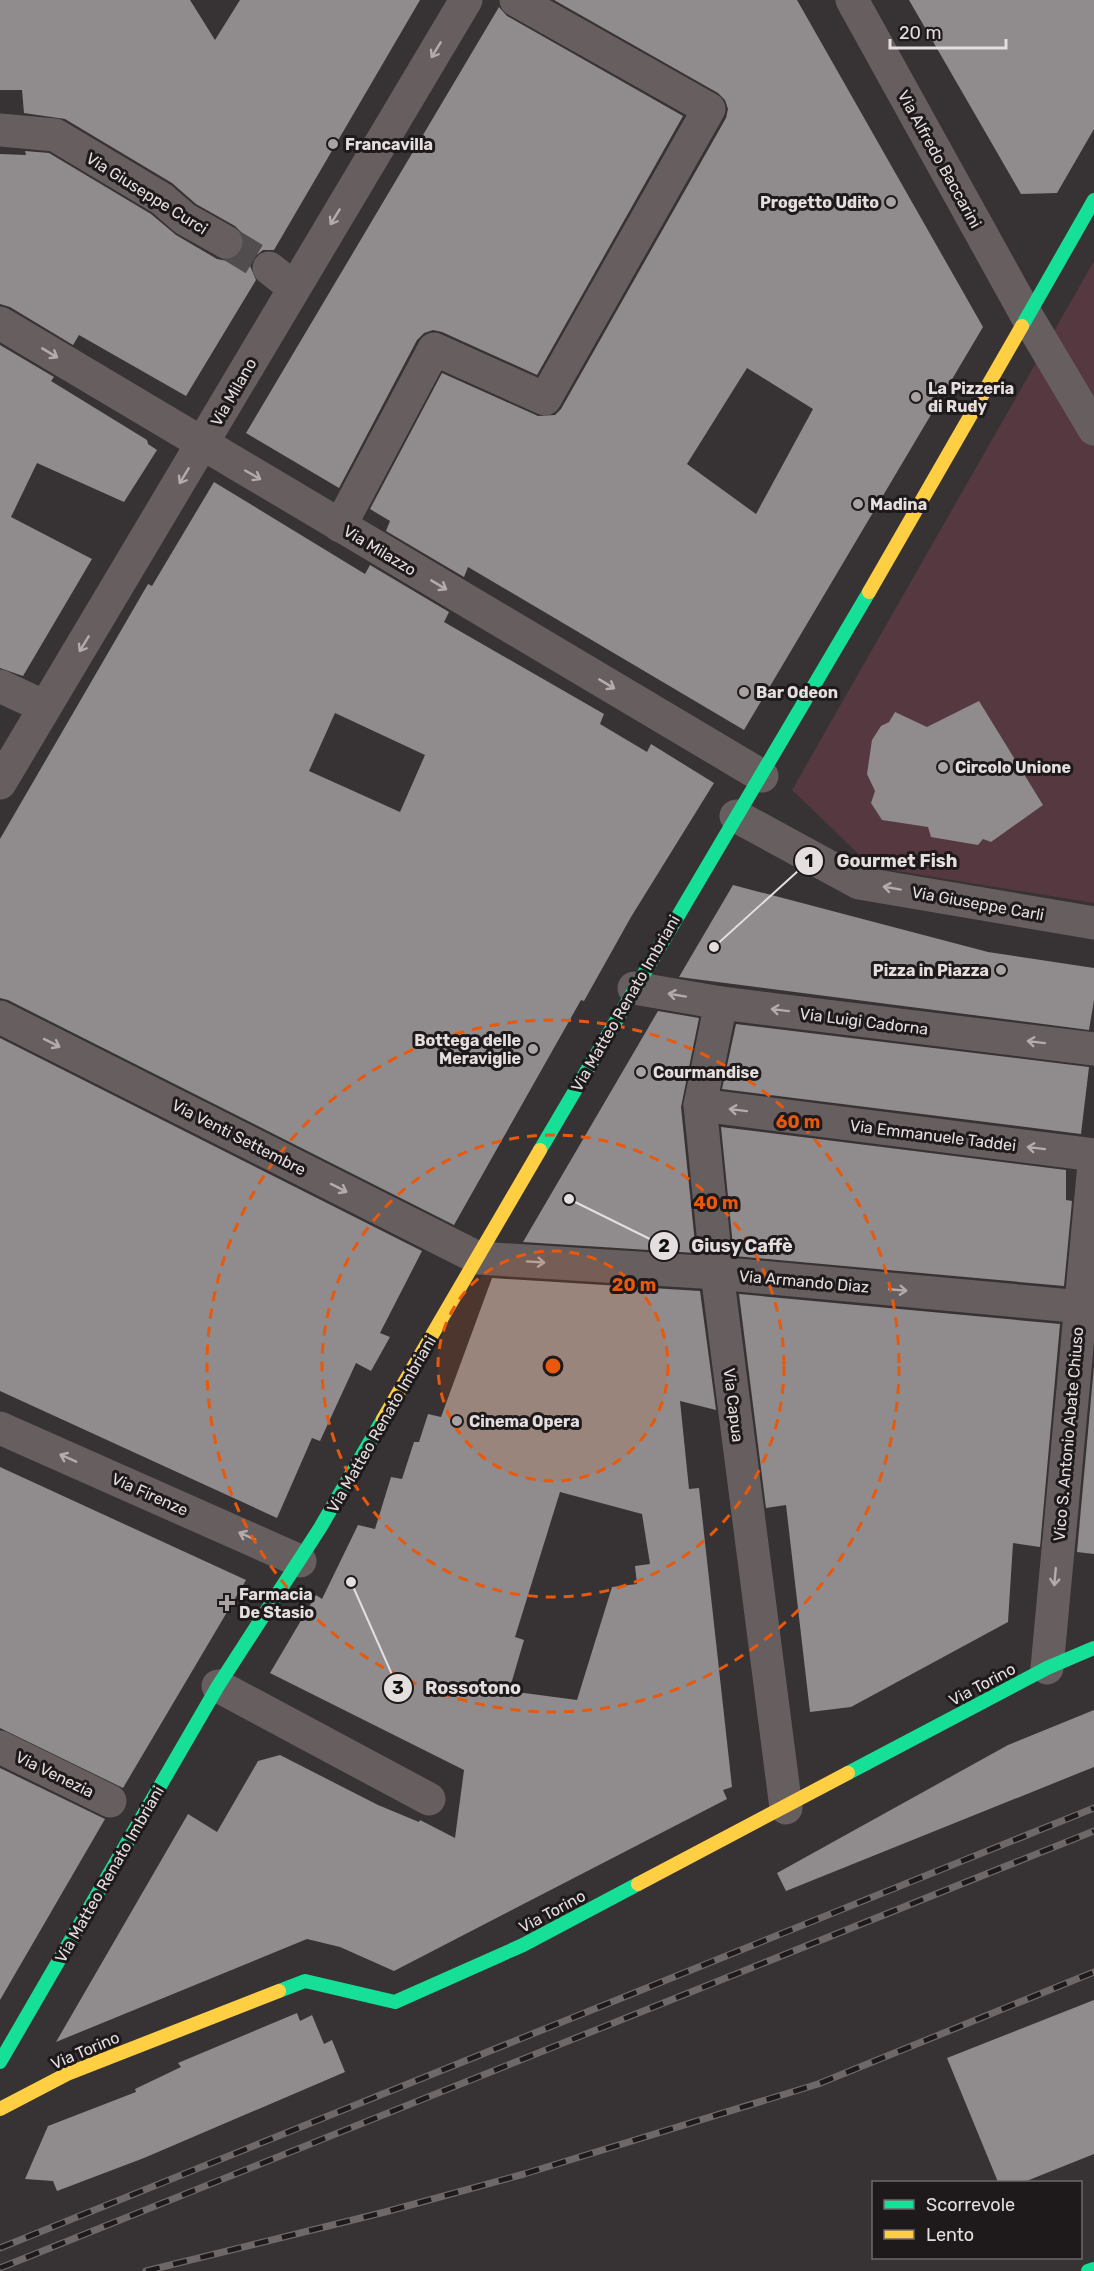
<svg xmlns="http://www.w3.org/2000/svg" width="1094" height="2271" font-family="Rubik,sans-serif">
<rect width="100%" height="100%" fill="#373233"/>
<path fill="#563841" d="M1094,261V903L872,867L792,790Z"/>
<g fill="#908b8c" fill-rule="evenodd">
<path d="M0,0H190L215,40L240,0H420L274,250H263L254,257L250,266L256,280L186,396L79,335L73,345L10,307L0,304V154L26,155L25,151L49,153L151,214L176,235L217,259L227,261L236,258L243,251L245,242L242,233L235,226L196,204L172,183L65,119L24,113L22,90H0Z"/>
<path d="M554,0H797L983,327L744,730L468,567L464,577L386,531L390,521L370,509L442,373L538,416L555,415L561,409L726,118L728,109L725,100L718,93ZM747,368L813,409L756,514L687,464Z"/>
<path d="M909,0H1094V129L1057,193L1021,194Z"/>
<path d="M499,7L507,16L683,116L537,375L442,332L433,330L424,333L417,340L339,488L246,433Z"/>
<path d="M0,345L54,377L51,381L147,440L148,444L157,450L124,502L37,463L11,517L92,559L23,676L0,668Z"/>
<path d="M214,482L365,574L370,565L449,612L444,622L604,714L600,724L647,752L651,744L714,783L631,917L584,1001L581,1000L454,1225L8,1000L0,998V839L148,584L152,586ZM335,713L425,755L400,812L309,771Z"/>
<path d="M979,701L1043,805L991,842L983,839L978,845L931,837L928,827L882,820L871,803L875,791L867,774L872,740L881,726L889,722L895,712L927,727Z"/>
<path d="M733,885L988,952L1094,968V1000L1089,1030L679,977Z"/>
<path d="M658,1011L699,1018L681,1107L696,1253L523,1242Z"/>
<path d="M736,1024L1089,1067L1081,1134L722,1089Z"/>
<path d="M0,1038L422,1251L380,1333L390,1337L371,1371L356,1363L320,1441L312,1438L277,1518L0,1391Z"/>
<path d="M721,1127L1066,1170V1200L1072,1201L1064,1286L734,1256Z"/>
<path d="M492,1278L700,1291L716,1410L680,1401L689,1489L699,1488L732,1787L723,1790L727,1799L394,1971L340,1947L307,1939L56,2042L188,1814L217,1832L258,1761L280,1755L378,1805L419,1822L420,1820L455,1838L464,1770L270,1673L316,1595L322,1599L358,1525L375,1529L391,1477L402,1479L414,1442H419L428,1414L441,1417ZM560,1492L642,1514L650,1564L635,1566L637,1584L612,1587L577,1700L509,1691L524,1640L515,1637Z"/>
<path d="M739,1294L1060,1324L1040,1547L1013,1543L1008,1622L851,1707L810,1712L786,1505L766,1508Z"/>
<path d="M1094,1366V1554L1077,1552Z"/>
<path d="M0,1467L246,1580L123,1788L0,1728Z"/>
<path d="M1094,1710V1767L786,1891L777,1873L1008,1745Z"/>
<path d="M0,1768L105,1819L0,2000Z"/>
<path d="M1094,2000V2154L1024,2182H998L947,2058Z"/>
<path d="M297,2013L300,2021L312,2015L324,2044L332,2040L345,2072L144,2158L57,2191L53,2181L25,2179L48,2126L136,2092L135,2089L181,2067L178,2063Z"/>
</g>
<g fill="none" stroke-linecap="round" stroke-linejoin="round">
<path stroke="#514c4d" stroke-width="33" stroke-dasharray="33 16" stroke-linecap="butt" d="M226,242L269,268"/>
<g stroke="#675e60" stroke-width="33">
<path d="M852,0L1028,318L1094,429"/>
<path d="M0,130L55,135L162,199L185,219L226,242"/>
<path d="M269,268L293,287"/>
<path d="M0,323L762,776"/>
<path d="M340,526L434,349L545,399L709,109L516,0"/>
<path d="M0,686L45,707"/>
<path d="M0,783L466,0"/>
<path d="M736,816L859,883L1094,923"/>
<path d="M634,988L721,1003L1094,1049"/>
<path d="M721,1003L700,1105L717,1273L786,1808"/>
<path d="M0,1017L478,1258L717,1273L1094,1308"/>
<path d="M700,1105L1094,1155"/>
<path d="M0,1428L300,1561"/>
<path d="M1047,1668L1094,1164"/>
<path d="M218,1686L429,1799"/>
<path d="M0,1747L110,1801"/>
</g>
<g stroke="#16e098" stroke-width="14">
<path d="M1022,326L1094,200"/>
<path d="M540,1150L869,592"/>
<path d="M848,1773L1047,1668L1094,1648"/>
<path d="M279,1991L305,1981L395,2002L523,1945L638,1884"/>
<path d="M0,2062L218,1686L320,1528L383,1419"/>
<path d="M1088,2271L1094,2269"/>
</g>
<g stroke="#ffcf43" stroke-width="14">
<path d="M869,592L1022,326"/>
<path d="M383,1419L540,1150"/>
<path d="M638,1884L848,1773"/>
<path d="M0,2109L67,2074L279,1991"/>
</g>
<defs>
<g id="rail">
<path d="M0,2248L1094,1808"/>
<path d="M0,2268L1094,1831"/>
<path d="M146,2271L385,2212L524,2174L818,2084L1094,1972"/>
</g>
</defs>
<use href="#rail" stroke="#6e6869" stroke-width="7"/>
<use href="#rail" stroke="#1e191a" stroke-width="4.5" stroke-dasharray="14" stroke-linecap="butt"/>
</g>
<defs><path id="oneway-shaft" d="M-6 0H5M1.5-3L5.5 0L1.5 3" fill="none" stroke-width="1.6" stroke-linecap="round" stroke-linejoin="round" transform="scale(1.5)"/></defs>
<g stroke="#b3abac">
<use href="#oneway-shaft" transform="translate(436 50) rotate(121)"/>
<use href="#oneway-shaft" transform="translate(335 217) rotate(121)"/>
<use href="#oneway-shaft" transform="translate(50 353) rotate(31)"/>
<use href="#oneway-shaft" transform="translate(253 475) rotate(30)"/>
<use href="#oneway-shaft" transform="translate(184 476) rotate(121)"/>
<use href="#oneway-shaft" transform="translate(439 585) rotate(31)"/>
<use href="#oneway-shaft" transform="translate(84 644) rotate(121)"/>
<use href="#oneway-shaft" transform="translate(607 684) rotate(31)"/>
<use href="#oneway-shaft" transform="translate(892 888) rotate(-170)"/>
<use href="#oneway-shaft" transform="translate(677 995) rotate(-170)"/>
<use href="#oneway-shaft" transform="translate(780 1010) rotate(-173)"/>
<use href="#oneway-shaft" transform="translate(1036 1042) rotate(-173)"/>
<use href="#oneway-shaft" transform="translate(52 1043) rotate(27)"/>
<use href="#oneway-shaft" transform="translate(738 1110) rotate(-173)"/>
<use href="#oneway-shaft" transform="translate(1036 1148) rotate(-173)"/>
<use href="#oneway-shaft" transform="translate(339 1188) rotate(27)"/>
<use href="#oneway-shaft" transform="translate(536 1262) rotate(4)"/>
<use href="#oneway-shaft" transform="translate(898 1290) rotate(5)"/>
<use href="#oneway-shaft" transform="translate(68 1458) rotate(-156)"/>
<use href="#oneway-shaft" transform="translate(247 1536) rotate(-156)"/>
<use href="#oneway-shaft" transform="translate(1055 1577) rotate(95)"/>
</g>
<circle cx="553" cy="1366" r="115" fill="#e8590c" fill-opacity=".12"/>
<g fill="none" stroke="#e8590c" stroke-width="3" stroke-dasharray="10 8">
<circle cx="553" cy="1366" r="115"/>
<circle cx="553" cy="1366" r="231"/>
<circle cx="553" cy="1366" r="346"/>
</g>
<g fill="#a8a2a3" stroke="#1e191a" stroke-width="2">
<circle cx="333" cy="144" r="6"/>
<circle cx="891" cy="202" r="6"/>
<circle cx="916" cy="397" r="6"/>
<circle cx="858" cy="504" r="6"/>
<circle cx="744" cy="692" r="6"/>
<circle cx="943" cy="767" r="6"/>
<circle cx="1001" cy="970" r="6"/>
<circle cx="533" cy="1049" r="6"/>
<circle cx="641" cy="1072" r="6"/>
<circle cx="457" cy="1421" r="6"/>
<path d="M224 1594h6v6h6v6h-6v6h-6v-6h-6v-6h6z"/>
</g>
<g text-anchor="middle" stroke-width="6" stroke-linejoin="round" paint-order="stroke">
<g font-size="16" font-weight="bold" fill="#e5dedf" stroke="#1e191a" text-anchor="start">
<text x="345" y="150">Francavilla</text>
<text x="879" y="208" text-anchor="end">Progetto Udito</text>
<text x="928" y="394">La Pizzeria<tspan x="928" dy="18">di Rudy</tspan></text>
<text x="870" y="510">Madina</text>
<text x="756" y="698">Bar Odeon</text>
<text x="955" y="773">Circolo Unione</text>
<text x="989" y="976" text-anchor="end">Pizza in Piazza</text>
<text x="521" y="1046" text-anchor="end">Bottega delle<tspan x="521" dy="18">Meraviglie</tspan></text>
<text x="653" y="1078">Courmandise</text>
<text x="469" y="1427">Cinema Opera</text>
<text x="239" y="1600">Farmacia<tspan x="239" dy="18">De Stasio</tspan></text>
</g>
<g font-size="16" fill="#e5dedf" stroke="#1e191a">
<text transform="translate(940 159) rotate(61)" y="6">Via Alfredo Baccarini</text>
<text transform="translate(147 193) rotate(32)" y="6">Via Giuseppe Curci</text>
<text transform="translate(233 392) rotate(-60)" y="6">Via Milano</text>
<text transform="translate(380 550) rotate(31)" y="6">Via Milazzo</text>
<text transform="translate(978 903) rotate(10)" y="6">Via Giuseppe Carli</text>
<text transform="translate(625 1003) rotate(-60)" y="6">Via Matteo Renato Imbriani</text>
<text transform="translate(864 1021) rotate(7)" y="6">Via Luigi Cadorna</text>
<text transform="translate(933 1135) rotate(7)" y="6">Via Emmanuele Taddei</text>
<text transform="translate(239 1137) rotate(27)" y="6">Via Venti Settembre</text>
<text transform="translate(804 1281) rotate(5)" y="6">Via Armando Diaz</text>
<text transform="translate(734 1405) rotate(83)" y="6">Via Capua</text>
<text transform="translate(381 1424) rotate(-60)" y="6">Via Matteo Renato Imbriani</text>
<text transform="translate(1068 1434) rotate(-85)" y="6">Vico S. Antonio Abate Chiuso</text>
<text transform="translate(150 1494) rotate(24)" y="6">Via Firenze</text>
<text transform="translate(982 1684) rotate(-28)" y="6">Via Torino</text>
<text transform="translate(55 1774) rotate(26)" y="6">Via Venezia</text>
<text transform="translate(109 1874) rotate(-60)" y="6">Via Matteo Renato Imbriani</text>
<text transform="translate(552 1911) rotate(-28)" y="6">Via Torino</text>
<text transform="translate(85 2050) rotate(-23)" y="6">Via Torino</text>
</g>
</g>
<circle cx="553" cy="1366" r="9" fill="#e8590c" stroke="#1e191a" stroke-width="3"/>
<g font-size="18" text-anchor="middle" font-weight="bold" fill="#e8590c" stroke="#1e191a" stroke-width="6" stroke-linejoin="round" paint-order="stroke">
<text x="798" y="1128">60 m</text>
<text x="716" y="1209">40 m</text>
<text x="634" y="1291">20 m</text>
</g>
<path fill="none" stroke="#e5dedf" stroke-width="2" d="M714 947L809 861M569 1199L664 1246M351 1582L398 1688"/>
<g fill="#e5dedf" stroke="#1e191a" stroke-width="2">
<circle cx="714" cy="947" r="6"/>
<circle cx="569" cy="1199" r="6"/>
<circle cx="351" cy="1582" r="6"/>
<circle cx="809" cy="861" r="15"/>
<circle cx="664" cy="1246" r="15"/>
<circle cx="398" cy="1688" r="15"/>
</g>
<g font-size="18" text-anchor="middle" font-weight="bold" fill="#111">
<text x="809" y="867">1</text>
<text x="664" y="1252">2</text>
<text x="398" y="1694">3</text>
</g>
<g font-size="18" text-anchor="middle" font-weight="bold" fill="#e5dedf" stroke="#1e191a" stroke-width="6" stroke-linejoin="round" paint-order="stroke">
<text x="897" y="867">Gourmet Fish</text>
<text x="742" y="1252">Giusy Caffè</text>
<text x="473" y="1694">Rossotono</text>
</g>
<rect x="872" y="2181" width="210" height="78" fill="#1e191a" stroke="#6e6869" stroke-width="1.5"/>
<rect x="884" y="2200" width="30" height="9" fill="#16e098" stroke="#6e6869" stroke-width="1.5"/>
<text x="926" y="2211" font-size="18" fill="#e5dedf">Scorrevole</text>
<rect x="884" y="2230" width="30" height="9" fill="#ffcf43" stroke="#6e6869" stroke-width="1.5"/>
<text x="926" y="2241" font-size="18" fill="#e5dedf">Lento</text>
<path d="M890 39v9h116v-9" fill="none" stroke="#e5dedf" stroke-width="3"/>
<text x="899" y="39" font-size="18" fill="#e5dedf" stroke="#1e191a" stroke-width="4.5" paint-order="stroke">20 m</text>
</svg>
